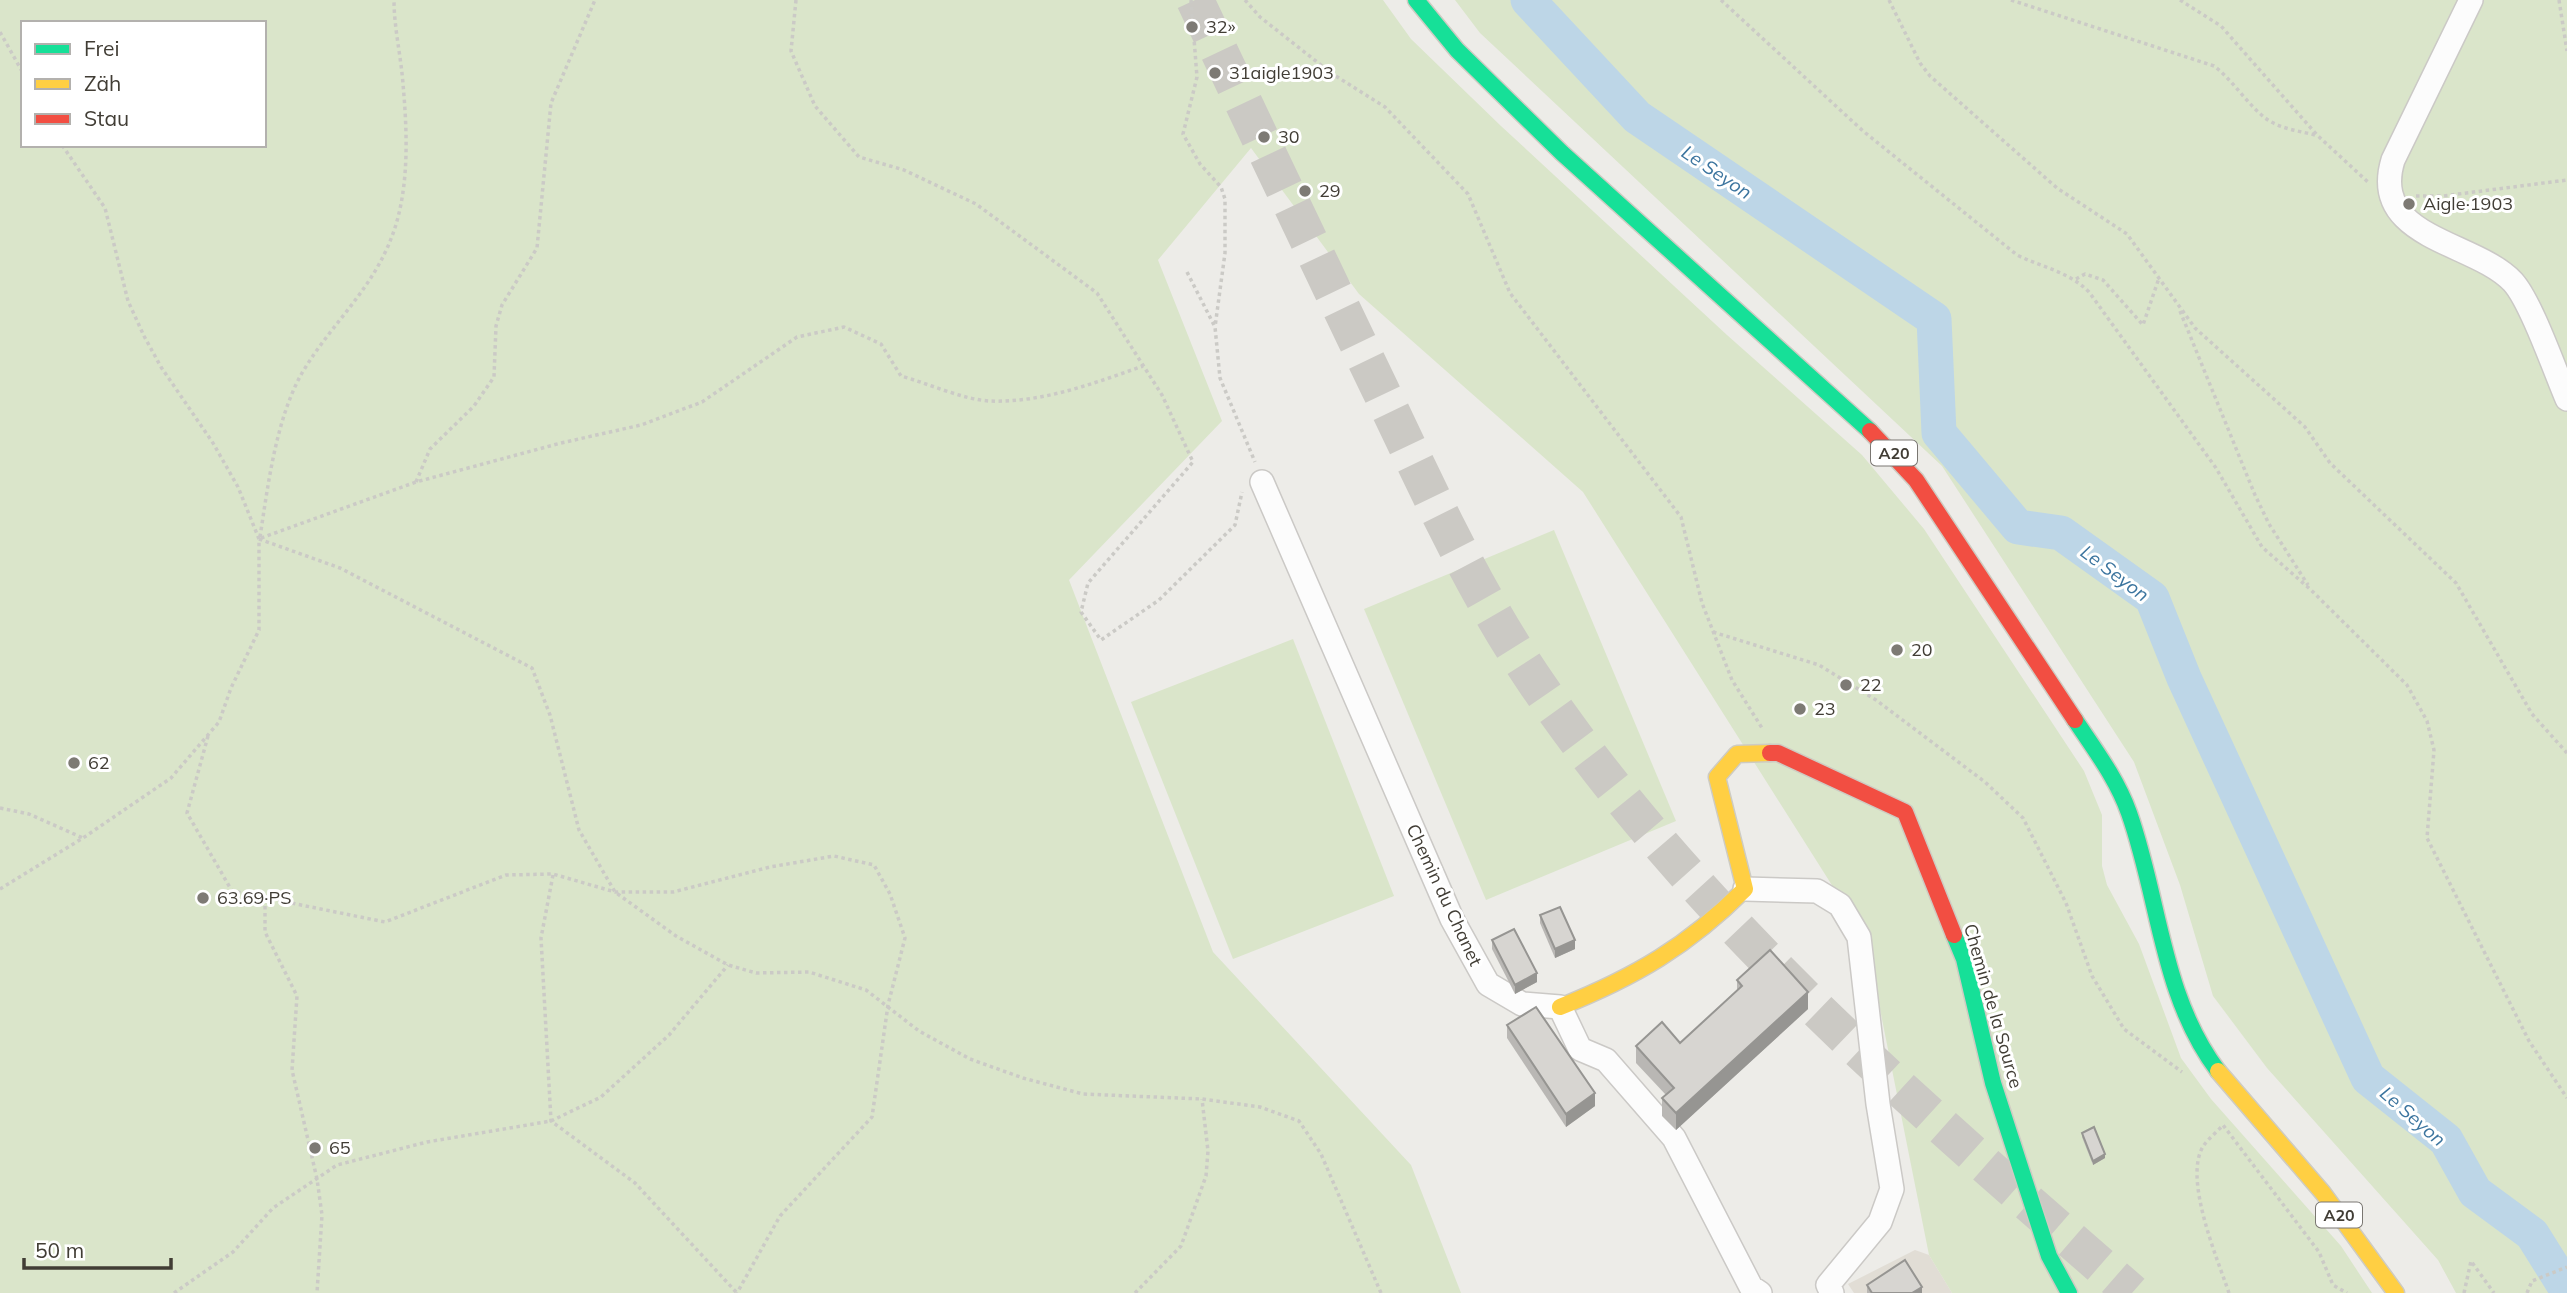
<svg xmlns="http://www.w3.org/2000/svg" width="2567" height="1293" font-family="Mulish,sans-serif">
<rect width="100%" height="100%" fill="#edece8"/>
<path fill="#e1ddd5" d="M1915,1250L1929,1255L1952,1293H1854L1848,1284Z"/>
<g fill="#dae5ca" fill-rule="evenodd">
<path d="M0,0H1383L1411,39L1501,126L1727,335L1862,455L1924,529L2084,771L2102,815V866L2107,885L2139,944L2181,1058L2211,1099L2341,1246L2372,1293H1952L1929,1255L1866,939L1583,492L1359,294L1251,148L1158,260L1222,421L1069,580L1213,952L1411,1165L1461,1293H0ZM23,23H264V145H23Z"/>
<path d="M1455,0H2567V1293H2456L2438,1260L2267,1068L2213,996L2180,885L2134,762L1942,466L1480,33Z"/>
<path d="M1554,530L1676,821L1486,900L1364,609Z"/>
<path d="M1293,639L1394,896L1233,959L1131,702Z"/>
</g>
<g fill="none" stroke-linecap="round" stroke-linejoin="round">
<path stroke="#bdd6e7" stroke-width="35" d="M1528,0L1637,117L1934,319L1939,433L2018,527L2061,533L2152,598L2184,678L2368,1078L2446,1140L2475,1192L2532,1234L2567,1290"/>
<path stroke="#cbc9c4" stroke-width="38" stroke-dasharray="38 19" stroke-linecap="butt" d="M1195,0C1256,130 1318,260 1380,389C1428,489 1474,592 1537,684C1700,922 1916,1105 2132,1293"/>
<defs>
<g id="street">
<path d="M2471,0L2393,160C2369,239 2475,241 2513,282C2531,302 2555,371 2567,399"/>
<path d="M1262,482L1452,919L1488,984L1522,1004L1560,1007L1580,1049L1606,1060L1674,1138L1751,1287L1760,1293"/>
<path d="M1745,889L1817,891L1840,905L1859,937L1878,1104L1892,1189L1880,1222L1828,1285L1832,1293"/>
</g>
<g id="fast">
<path d="M1416,0L1457,50L1562,153L1870,431"/>
<path d="M2075,720C2095,750 2117,779 2129,813C2160,900 2161,995 2218,1071"/>
<path d="M1954,935L1964,959L1993,1083L2049,1256L2069,1293"/>
</g>
<g id="slow">
<path d="M1560,1007C1635,977 1688,946 1745,889L1717,777L1737,754L1770,753"/>
<path d="M2218,1071L2323,1193L2396,1293"/>
</g>
<g id="jam">
<path d="M1870,431L1916,480L2075,720"/>
<path d="M1770,753H1778L1905,812L1954,935"/>
</g>
</defs>
<use href="#street" stroke="#cbc9c6" stroke-width="26"/>
<use href="#fast" stroke="#cecbc2" stroke-width="19"/>
<use href="#slow" stroke="#cecbc2" stroke-width="19"/>
<use href="#jam" stroke="#cecbc2" stroke-width="19"/>
<g stroke="#cbcac6" stroke-width="3.5" stroke-dasharray="3.5 3.5" stroke-linecap="butt">
<path d="M796,0L791,51L815,106L859,157L904,170L976,204L1097,293L1162,395L1193,462L1088,583L1081,612L1101,640L1159,600L1235,525L1242,492"/>
<path d="M1191,0L1197,77L1183,134L1200,164L1221,187L1225,199V253L1215,327"/>
<path d="M1245,0L1260,17L1331,73L1385,107L1468,194L1510,293L1681,517L1702,603L1732,680L1762,728"/>
<path d="M1721,0L1863,131L2017,255C2043,268 2068,271 2089,292L2216,468L2262,547L2311,590L2407,685L2427,721L2434,750L2427,838L2529,1041L2567,1098"/>
<path d="M1889,0L1920,63L1930,76L2057,188L2127,234L2195,328L2305,427L2330,463L2456,583L2532,714L2567,753"/>
<path d="M2011,0L2214,66C2234,81 2248,106 2268,120C2282,129 2299,131 2315,135"/>
<path d="M2180,0L2221,26L2317,135L2369,183"/>
<path d="M2559,0L2567,51"/>
<path d="M0,32L23,73"/>
<path d="M2416,196H2443L2567,180"/>
<path d="M1187,272L1215,327L1220,378L1255,462"/>
<path d="M2076,279L2085,274L2103,280L2143,325L2159,278"/>
<path d="M2180,311L2255,495L2269,524L2308,585"/>
<path d="M416,482L430,449L474,406L494,377L496,326L502,305L537,248L551,103L595,0"/>
<path d="M260,537C268,485 276,419 302,373C334,319 379,285 397,221C409,178 407,129 403,84C401,56 394,28 394,0"/>
<path d="M261,538L416,482L561,443L641,425L702,402L797,337L844,327L881,344L901,376C927,383 964,400 990,401C1042,403 1095,383 1143,366"/>
<path d="M259,539L340,568L532,668L550,715L579,830L615,892L676,936L728,965L756,973L809,972L866,990L919,1031L970,1059L1023,1078L1083,1094L1202,1099L1260,1107L1299,1121L1321,1154L1381,1293"/>
<path d="M1713,632L1819,665L1876,700L1985,782L2023,818L2066,903L2092,976L2124,1029L2182,1072"/>
<path d="M208,736L187,813L232,891L385,922L506,875L553,874L615,892H673L770,867L834,856L874,865L890,894L905,938L888,1005L872,1117L780,1216L737,1293"/>
<path d="M0,808L29,814L83,838"/>
<path d="M553,875L541,938L551,1121L635,1183L737,1293"/>
<path d="M0,889L83,838L171,778L219,722L231,688L259,630V539L238,487L213,443L161,367L144,336L128,301L105,208L62,145"/>
<path d="M265,899V932L297,996L292,1070L317,1179L322,1215L317,1293"/>
<path d="M174,1293L233,1252L273,1208L337,1165L427,1142L551,1121L601,1097L669,1035L728,965"/>
<path d="M1135,1293L1181,1246L1206,1176L1208,1151L1202,1099"/>
<path d="M2229,1293C2218,1260 2182,1177 2204,1145C2209,1138 2217,1132 2223,1125L2319,1252L2333,1285L2347,1293"/>
<path d="M2464,1293L2471,1261L2494,1293"/>
<path d="M2527,1293L2532,1281L2567,1267"/>
</g>
<use href="#street" stroke="#fcfcfc" stroke-width="23"/>
<use href="#fast" stroke="#16e098" stroke-width="16"/>
<use href="#slow" stroke="#ffcf43" stroke-width="16"/>
<use href="#jam" stroke="#f24e42" stroke-width="16"/>
</g>
<g fill="#b9b7b4">
<path d="M1540,915L1575,949L1555,958L1540,923Z"/>
<path d="M1492,940L1537,982L1515,994L1492,949Z"/>
<path d="M1737,980L1808,1009L1676,1130L1662,1116V1098L1666,1095L1636,1063V1046L1680,1043L1737,991Z"/>
<path d="M1507,1025L1595,1106L1566,1127L1507,1038Z"/>
<path d="M2082,1133L2105,1158L2093,1165L2082,1137Z"/>
<path d="M1867,1285L1922,1293H1867Z"/>
</g>
<g fill="#969592">
<path d="M1575,940V949L1555,958V949Z"/>
<path d="M1537,973V982L1515,994V985Z"/>
<path d="M1808,992V1009L1676,1130V1113Z"/>
<path d="M1595,1093V1106L1566,1127V1114Z"/>
<path d="M2105,1154V1158L2093,1165V1161Z"/>
<path d="M1922,1287V1293H1912Z"/>
</g>
<g fill="#d7d5d1" stroke="#969592" stroke-width="2">
<path d="M1560,907L1575,940L1555,949L1540,915Z"/>
<path d="M1514,929L1537,973L1515,985L1492,940Z"/>
<path d="M1770,950L1808,992L1676,1113L1662,1098L1674,1088L1636,1046L1662,1022L1680,1043L1742,986L1737,980Z"/>
<path d="M1536,1007L1595,1093L1566,1114L1507,1025Z"/>
<path d="M2094,1127L2105,1154L2093,1161L2082,1133Z"/>
<path d="M1905,1260L1922,1287L1912,1293H1872L1867,1285Z"/>
</g>
<g fill="#7d7a74" stroke="#fff" stroke-width="2.5">
<circle cx="1192" cy="27" r="7"/>
<circle cx="1215" cy="73" r="7"/>
<circle cx="1264" cy="137" r="7"/>
<circle cx="1305" cy="191" r="7"/>
<circle cx="2409" cy="204" r="7"/>
<circle cx="1897" cy="650" r="7"/>
<circle cx="1846" cy="685" r="7"/>
<circle cx="1800" cy="709" r="7"/>
<circle cx="74" cy="763" r="7"/>
<circle cx="203" cy="898" r="7"/>
<circle cx="315" cy="1148" r="7"/>
</g>
<g text-anchor="middle" stroke-width="6" stroke-linejoin="round" paint-order="stroke">
<g fill="#fff" stroke="#7a7772" stroke-width="2">
<rect x="1871" y="440.5" width="46" height="25" rx="5"/>
<rect x="2316" y="1202.5" width="46" height="25" rx="5"/>
</g>
<g font-size="16" font-weight="bold" fill="#413d35">
<text x="1894" y="459">A20</text>
<text x="2339" y="1221">A20</text>
</g>
<g font-size="18" fill="#413d35" stroke="#fff" text-anchor="start">
<text x="1206" y="33">32»</text>
<text x="1229" y="79">31aigle1903</text>
<text x="1278" y="143">30</text>
<text x="1319" y="197">29</text>
<text x="2423" y="210">Aigle·1903</text>
<text x="1911" y="656">20</text>
<text x="1860" y="691">22</text>
<text x="1814" y="715">23</text>
<text x="88" y="769">62</text>
<text x="217" y="904">63.69·PS</text>
<text x="329" y="1154">65</text>
</g>
<g font-size="18" fill="#413d35" stroke="#fff">
<text transform="translate(1444 895) rotate(65)" y="6">Chemin du Chanet</text>
<text transform="translate(1993 1006) rotate(74)" y="6">Chemin de la Source</text>
</g>
<g font-size="19" font-style="italic" fill="#3c759f" stroke="#fff">
<text transform="translate(1717 172) rotate(34)" y="7">Le Seyon</text>
<text transform="translate(2115 573) rotate(37)" y="7">Le Seyon</text>
<text transform="translate(2413 1116) rotate(41)" y="7">Le Seyon</text>
</g>
</g>
<rect x="21" y="21" width="245" height="126" fill="#ffffff" stroke="#b3b1ae" stroke-width="2"/>
<rect x="35" y="44" width="35" height="10" fill="#16e098" stroke="#b3b1ae" stroke-width="2"/>
<text x="84" y="56" font-size="21" fill="#413d35">Frei</text>
<rect x="35" y="79" width="35" height="10" fill="#ffcf43" stroke="#b3b1ae" stroke-width="2"/>
<text x="84" y="91" font-size="21" fill="#413d35">Zäh</text>
<rect x="35" y="114" width="35" height="10" fill="#f24e42" stroke="#b3b1ae" stroke-width="2"/>
<text x="84" y="126" font-size="21" fill="#413d35">Stau</text>
<path d="M24 1258v10h147v-10" fill="none" stroke="#413d35" stroke-width="3.5"/>
<text x="35" y="1258" font-size="21" fill="#413d35" stroke="#ffffff" stroke-width="5" paint-order="stroke">50 m</text>
</svg>
